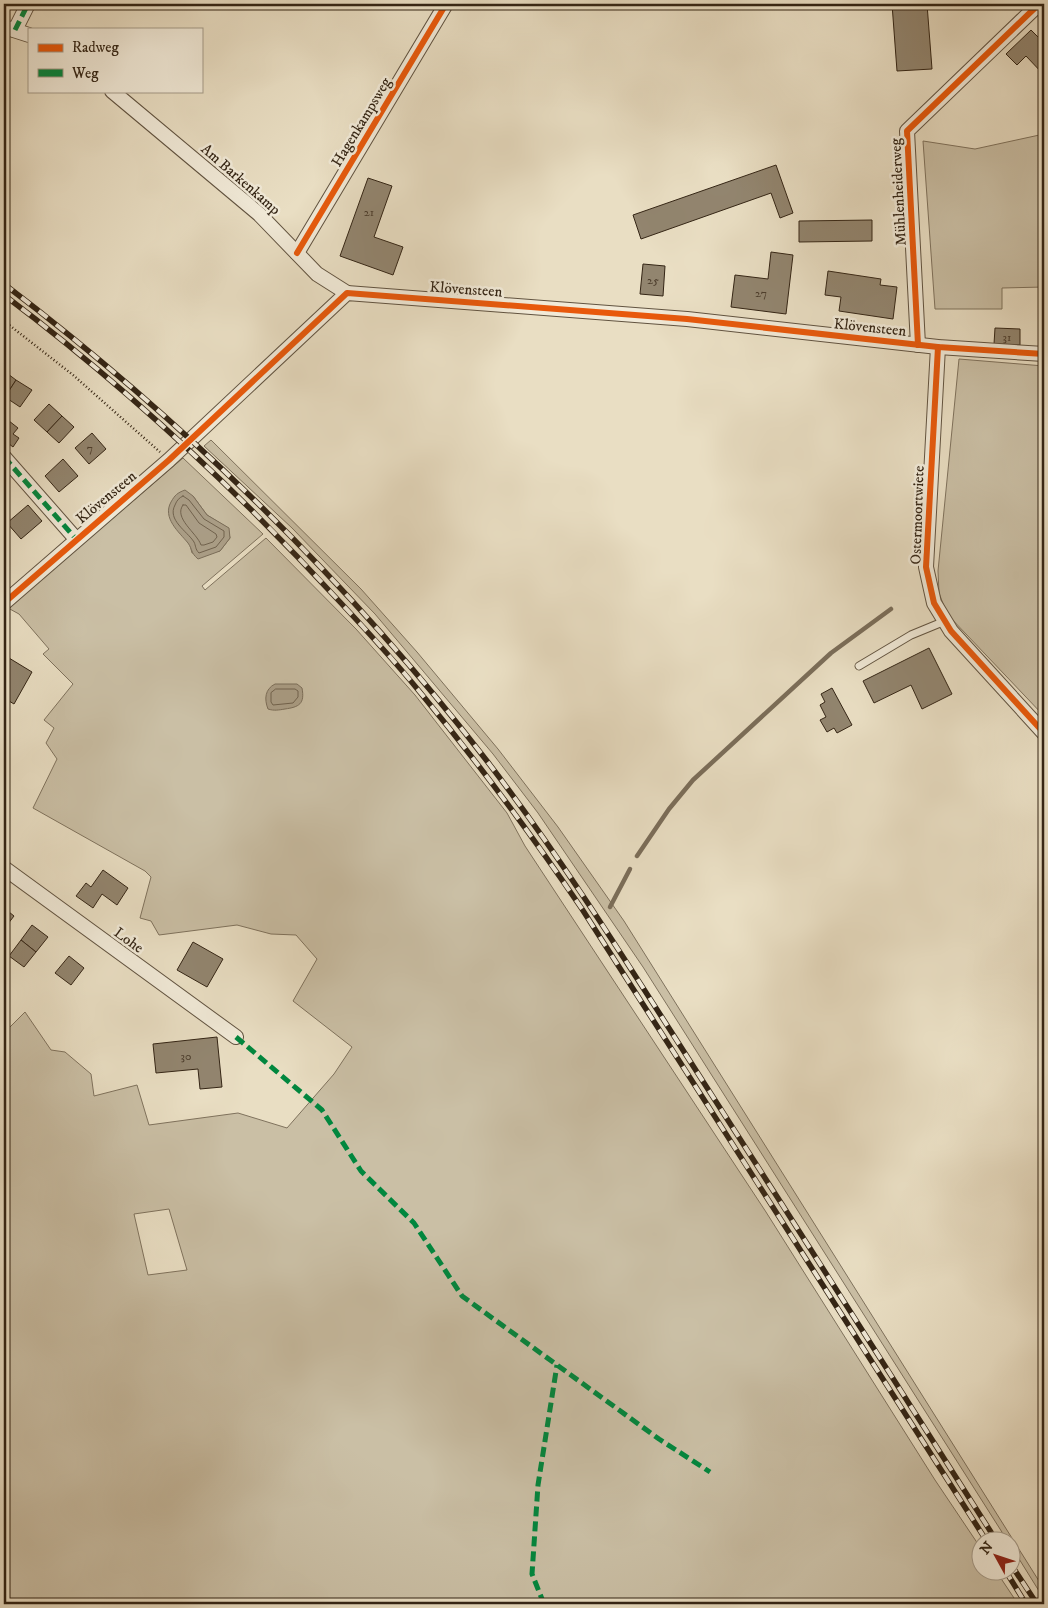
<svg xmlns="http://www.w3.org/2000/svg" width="1048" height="1608" font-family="'IM FELL DW Pica',serif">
<rect width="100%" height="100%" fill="#e9dec3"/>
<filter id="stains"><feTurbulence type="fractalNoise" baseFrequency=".004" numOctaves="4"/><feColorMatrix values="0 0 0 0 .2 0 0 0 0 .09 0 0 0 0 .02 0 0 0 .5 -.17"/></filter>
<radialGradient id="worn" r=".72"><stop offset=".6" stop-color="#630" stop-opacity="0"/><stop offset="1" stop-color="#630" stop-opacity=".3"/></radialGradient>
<g fill="#cabfa5" stroke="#7f725d" fill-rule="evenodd">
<path d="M1044,134V287L1002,288V309H935L923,141L975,149Z"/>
<path d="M959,359L1044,366V716L947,614L939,593L938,571Z"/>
<path d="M211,440L361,589L417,652L498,749L558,827L624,921L1044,1589V1599L1011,1546L1010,1540H1007L643,967L538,813L493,754L375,614L292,528L204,446Z"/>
<path d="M183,458L263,534L202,586L205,590L266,538L356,629L415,695L507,813L525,846L766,1212L935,1480L980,1547V1570L996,1571L1018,1604H4V1033L25,1012L51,1050L65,1052L91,1074L94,1096L137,1085L149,1125L238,1113L287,1128L334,1074L352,1047L293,1001L317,959L296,935L271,934L237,925L159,935L151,921L140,918L151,877L145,871L33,808L57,759L46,743L54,728L44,720L73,684L43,654L49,649L19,614L8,608ZM193,496L207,515L228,528L230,538L220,551L192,553L190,545ZM169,1209L187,1270L148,1275L134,1214Z"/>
</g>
<g fill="#ab9f88" stroke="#7b6e5a">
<path d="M185,490L193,496L207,515L229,528L230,538L220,551L198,559C190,552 193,550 188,543C179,532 162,518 171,502C175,495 177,493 185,490Z"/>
<path d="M275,684H297L302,688C305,704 299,707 285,709C279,710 274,711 268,709C264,699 265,689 275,684Z"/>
</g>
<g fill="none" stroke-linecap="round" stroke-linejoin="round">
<g stroke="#70624e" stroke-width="1">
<path d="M183,496L189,500L204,519L224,531V537L216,547L199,553C195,549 196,546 194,542C187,531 167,520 175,505C177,500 179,498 183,496Z"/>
<path d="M183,505H186L199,523L216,534L217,537L213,542L204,545H201C197,533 173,518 183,505Z"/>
<path d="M276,689H295L298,691V697L293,703L273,705L271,702V693Z"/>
</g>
<g stroke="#7b6e5a" stroke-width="4.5">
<path d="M637,856L669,809L693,780L831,653L891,609"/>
<path d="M610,907L630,869"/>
</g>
</g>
<g fill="#92856f" stroke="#342515">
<path d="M892,4H927L932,69L897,71Z"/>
<path d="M1031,30L1044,43V75L1026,56L1017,65L1006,54Z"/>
<path d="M776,165L793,213L780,218L771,193L641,239L633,215Z"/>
<path d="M368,178L392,186L374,237L403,247L393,275L340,256Z"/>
<path d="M872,220V241L799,242V221Z"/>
<path d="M771,252L793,255L786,314L731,307L735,275L768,279Z"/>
<path d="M643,264L665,266L663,296L640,294Z"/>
<path d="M828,271L881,279L880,285L897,287L893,319L839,311L841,297L825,295Z"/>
<path d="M995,328L1020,329V345L994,344Z"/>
<path d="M4,371L16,380L5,397L4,396Z"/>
<path d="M16,380L32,390L20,407L5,397Z"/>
<path d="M49,404L62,416L47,432L34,420Z"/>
<path d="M62,416L74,427L59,443L47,432Z"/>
<path d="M4,417L18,428L13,434L19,438L13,447L4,440Z"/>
<path d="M92,433L106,449L89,464L75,448Z"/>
<path d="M63,459L78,476L59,492L45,476Z"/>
<path d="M28,505L42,521L21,539L7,523Z"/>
<path d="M929,648L952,694L922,709L911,685L874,703L863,681Z"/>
<path d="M9,658L32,672L14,704L4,698V667Z"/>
<path d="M832,688L852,725L837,733L834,728L827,732L820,720L826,717L820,705L825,702L821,694Z"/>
<path d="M103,870L128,888L117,905L102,894L93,908L76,896L86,883L91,887Z"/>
<path d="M4,908L14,916L4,929Z"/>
<path d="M32,925L48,937L36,952L21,940Z"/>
<path d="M21,940L36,952L24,967L9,956Z"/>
<path d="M193,942L223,959L207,987L177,970Z"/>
<path d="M69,956L84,968L71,985L55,973Z"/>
<path d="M217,1037L222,1087L200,1089L198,1069L156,1073L153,1044Z"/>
</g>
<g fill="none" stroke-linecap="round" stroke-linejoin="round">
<defs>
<path id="service" d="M859,666L911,635L945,621"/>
<g id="minor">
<path d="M4,27L29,35"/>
<path d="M15,30L28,4"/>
<path d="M112,91L259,214L317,274L347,293"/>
<path d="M297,253L446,4"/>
<path d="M918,345L907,131L1039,4"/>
<path d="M938,347L926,567L934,603L951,631L1044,733"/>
<path d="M4,457L76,539"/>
<path d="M4,603L169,460L347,293L687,319L938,347L1044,354"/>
<path d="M4,868L236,1037"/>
</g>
</defs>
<use href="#service" stroke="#615340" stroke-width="9"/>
<use href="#minor" stroke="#615340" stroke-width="16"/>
<path stroke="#342515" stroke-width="2.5" stroke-dasharray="1 2.5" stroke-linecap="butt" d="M4,321L73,375L160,452"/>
<use href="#service" stroke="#f1ead8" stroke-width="7"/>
<use href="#minor" stroke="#f1ead8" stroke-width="14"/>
<defs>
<g id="rail">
<path d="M4,284C183,420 350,583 487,761C566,864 634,974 704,1083C802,1235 899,1388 996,1540"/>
<path d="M4,295C125,386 237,490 340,602C367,631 394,660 419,691C477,761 531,834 582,909L986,1540"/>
<path d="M1010,1563L1037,1604"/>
<path d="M1005,1570L1026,1604"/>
</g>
</defs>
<use href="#rail" stroke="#342515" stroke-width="5.5"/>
<use href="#rail" stroke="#f1ead8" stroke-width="4" stroke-dasharray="11" stroke-linecap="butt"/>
<g stroke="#00873e" stroke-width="5" stroke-dasharray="10 5" stroke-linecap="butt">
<path d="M15,30L28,4"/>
<path d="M4,457L76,539"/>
<path d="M236,1037L322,1110L361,1171L414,1223L462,1296L659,1439L710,1472"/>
<path d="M544,1604L532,1574L538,1485L557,1365"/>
</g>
<defs>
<g id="cycleway">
<path d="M297,253L446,4"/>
<path d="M918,345L907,131L1039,4"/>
<path d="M938,347L926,567L934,603L951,631L1044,733"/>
<path d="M4,603L169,460L347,293L687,319L938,347L1044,354"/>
</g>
</defs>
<use href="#cycleway" stroke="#f1ead8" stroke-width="9"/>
<use href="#cycleway" stroke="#e8590c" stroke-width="6"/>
</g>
<g text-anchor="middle" stroke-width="5" stroke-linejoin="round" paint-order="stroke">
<g font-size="12" fill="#4c3d2c">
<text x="369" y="216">21</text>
<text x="653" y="284">25</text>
<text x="761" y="297">27</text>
<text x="1007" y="341">31</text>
<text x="90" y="452">7</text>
<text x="186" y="1060">30</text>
</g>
<g font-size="15" fill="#342515" stroke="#f1ead8">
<text transform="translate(361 122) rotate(-59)" y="5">Hagenkampsweg</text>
<text transform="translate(241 179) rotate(41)" y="5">Am Barkenkamp</text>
<text transform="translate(898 192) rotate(-93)" y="5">Mühlenheiderweg</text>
<text transform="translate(466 289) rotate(4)" y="5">Klövensteen</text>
<text transform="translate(870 327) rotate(6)" y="5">Klövensteen</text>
<text transform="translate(106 497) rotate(-40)" y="5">Klövensteen</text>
<text transform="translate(917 515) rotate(-88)" y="5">Ostermoortwiete</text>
<text transform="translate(129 940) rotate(36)" y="5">Lohe</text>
</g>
</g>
<rect width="1048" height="1608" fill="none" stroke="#e9dec3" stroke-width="20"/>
<rect x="5" y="5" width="1038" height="1598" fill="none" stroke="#342515" stroke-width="2.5"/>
<rect x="10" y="10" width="1028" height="1588" fill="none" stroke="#342515"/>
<rect x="28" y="28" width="175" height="65" fill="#f1ead8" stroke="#a59b8a"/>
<rect x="38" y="44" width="25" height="8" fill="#e8590c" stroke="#a59b8a"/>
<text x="72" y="52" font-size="15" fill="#342515">Radweg</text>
<rect x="38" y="69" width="25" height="8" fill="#00873e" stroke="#a59b8a"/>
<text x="72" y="78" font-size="15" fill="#342515">Weg</text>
<g transform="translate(996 1556) rotate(310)"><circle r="24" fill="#f1ead8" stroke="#a59b8a"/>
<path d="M0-4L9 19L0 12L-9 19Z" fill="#8f2418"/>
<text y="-8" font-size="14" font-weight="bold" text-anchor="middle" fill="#342515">N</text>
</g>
<rect width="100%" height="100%" filter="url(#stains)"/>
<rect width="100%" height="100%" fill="url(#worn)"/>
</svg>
